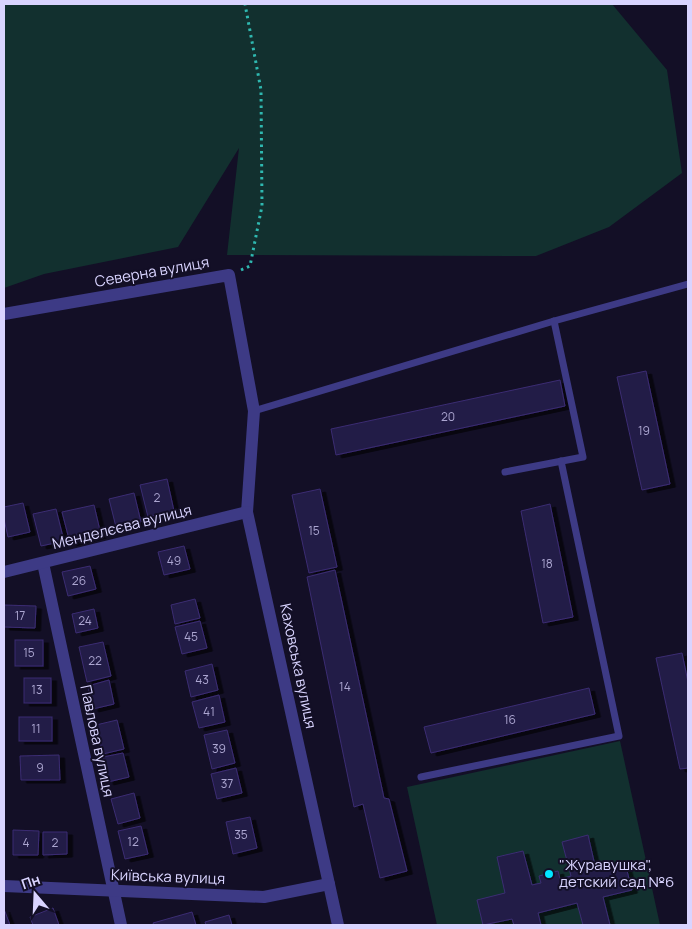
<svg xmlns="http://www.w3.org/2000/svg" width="692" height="929" font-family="Manrope,sans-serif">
<defs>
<filter id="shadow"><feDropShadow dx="5.5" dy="3" stdDeviation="0" flood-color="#0009"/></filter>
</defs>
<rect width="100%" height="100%" fill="#130f26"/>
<g fill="#12302f">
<path d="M4,4H612L667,70L682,173L609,227L536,256L227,255L239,148L178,247L44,274L4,288Z"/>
<path d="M620,741L660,925H437L407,787Z"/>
</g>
<g fill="#241b47" stroke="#3b2d73" filter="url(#shadow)">
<path d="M646,371L670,484L642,490L617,377Z"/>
<path d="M560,380L565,406L336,455L331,429Z"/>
<path d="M167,479L174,511L148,517L140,485Z"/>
<path d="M320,489L337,567L309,573L292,495Z"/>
<path d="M134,493L141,522L116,527L109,499Z"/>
<path d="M23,503L30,532L8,537L4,519V507Z"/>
<path d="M550,504L573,617L543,623L521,511Z"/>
<path d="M94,505L101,535L70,543L62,512Z"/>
<path d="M56,509L64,541L41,546L33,514Z"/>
<path d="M184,546L190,569L164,575L158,552Z"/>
<path d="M90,566L96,589L68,596L62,572Z"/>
<path d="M335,570L384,798L389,799L407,871L380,878L363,804L354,807L307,577Z"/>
<path d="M195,599L200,618L175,624L171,605Z"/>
<path d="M4,605L36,606L35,628L4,627Z"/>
<path d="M94,609L98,628L76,633L72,614Z"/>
<path d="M200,621L207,648L182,654L175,627Z"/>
<rect x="15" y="640" width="28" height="26"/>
<path d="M103,642L111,676L87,682L79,647Z"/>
<path d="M682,653L688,682V768L680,769L656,658Z"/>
<path d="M212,664L218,690L191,697L185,671Z"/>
<rect x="24" y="678" width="27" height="25"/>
<path d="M109,680L114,704L93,709L88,686Z"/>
<path d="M589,688L595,714L431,753L424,727Z"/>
<path d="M219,695L225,722L199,728L192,702Z"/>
<rect x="19" y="717" width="33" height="24"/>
<path d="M117,720L124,749L103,754L96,725Z"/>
<path d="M227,730L235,763L212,769L204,735Z"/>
<path d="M123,753L129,777L108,782L103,757Z"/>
<path d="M59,755L60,780H21L20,756Z"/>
<path d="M236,768L242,793L217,799L211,774Z"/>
<path d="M134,793L140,818L118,824L111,799Z"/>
<path d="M250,817L257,848L233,854L226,822Z"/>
<path d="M141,826L148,854L125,859L118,831Z"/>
<path d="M13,830L39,831L38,855H13Z"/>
<path d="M43,832H67V854L43,855Z"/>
<path d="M588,835L596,870L625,863L632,890L603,897L610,925H583L577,903L538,913L541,925H514L512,919L483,925L477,900L505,893L497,857L523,851L532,885L541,883L539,876L558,871L560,879L571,876L562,842Z"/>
<path d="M53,908L59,925H33L30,917Z"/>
<path d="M4,909L10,925H4Z"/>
<path d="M192,912L196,925H154L153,923Z"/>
<path d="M229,915L232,925H206L205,922Z"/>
</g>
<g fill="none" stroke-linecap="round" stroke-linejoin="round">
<path stroke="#2fb8b0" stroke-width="3" stroke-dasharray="2.5 4" stroke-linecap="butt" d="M241,270L250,266L262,206L261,90L245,4"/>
<g stroke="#3d3a85" stroke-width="7">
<path d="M254,411L554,321L688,284"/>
<path d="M505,472L583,457L554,321"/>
<path d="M421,777L619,736L561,461"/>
</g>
<g stroke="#3d3a85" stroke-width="12">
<path d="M4,314L229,275L254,411L247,512L338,925"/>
<path d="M43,563L121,925"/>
<path d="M4,572L247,512"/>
<path d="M4,886L264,897L329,884"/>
</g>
</g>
<circle fill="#00e5ff" stroke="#130f26" stroke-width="2" cx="549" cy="874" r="5"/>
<g text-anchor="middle" stroke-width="4" stroke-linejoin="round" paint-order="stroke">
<g font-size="12" fill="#aca6d1">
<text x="448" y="421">20</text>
<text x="644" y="435">19</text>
<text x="157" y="502">2</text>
<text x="314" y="535">15</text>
<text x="174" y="565">49</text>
<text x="547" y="568">18</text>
<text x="79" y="585">26</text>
<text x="20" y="620">17</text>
<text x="85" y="625">24</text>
<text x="191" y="641">45</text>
<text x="29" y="657">15</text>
<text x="95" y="665">22</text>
<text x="202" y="684">43</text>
<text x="345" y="691">14</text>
<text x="37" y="694">13</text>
<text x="209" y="716">41</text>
<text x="510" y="724">16</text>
<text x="36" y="733">11</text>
<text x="219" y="753">39</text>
<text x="40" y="772">9</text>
<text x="227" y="788">37</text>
<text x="241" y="839">35</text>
<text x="133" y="846">12</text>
<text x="26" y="847">4</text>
<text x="55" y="847">2</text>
</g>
<g font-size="15" fill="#d9d4ff" stroke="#130f26">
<text transform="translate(152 272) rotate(-10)" y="5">Северна вулиця</text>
<text transform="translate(122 527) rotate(-14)" y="5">Менделєєва вулиця</text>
<text transform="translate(298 666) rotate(78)" y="5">Каховська вулиця</text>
<text transform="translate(97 741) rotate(78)" y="5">Павлова вулиця</text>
<text transform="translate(168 877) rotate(2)" y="5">Київська вулиця</text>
</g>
<g font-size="15" fill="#d9d4ff" stroke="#130f26" text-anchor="start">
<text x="559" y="870">"Журавушка",<tspan x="559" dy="17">детский сад №6</tspan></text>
</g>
</g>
<rect width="692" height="929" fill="none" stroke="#d9d4ff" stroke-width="10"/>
<g transform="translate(35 894) rotate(341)" stroke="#130f26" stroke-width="4" paint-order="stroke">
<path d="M0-4L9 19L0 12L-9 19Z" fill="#d9d4ff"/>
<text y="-8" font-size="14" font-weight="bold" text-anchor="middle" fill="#d9d4ff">Пн</text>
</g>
</svg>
